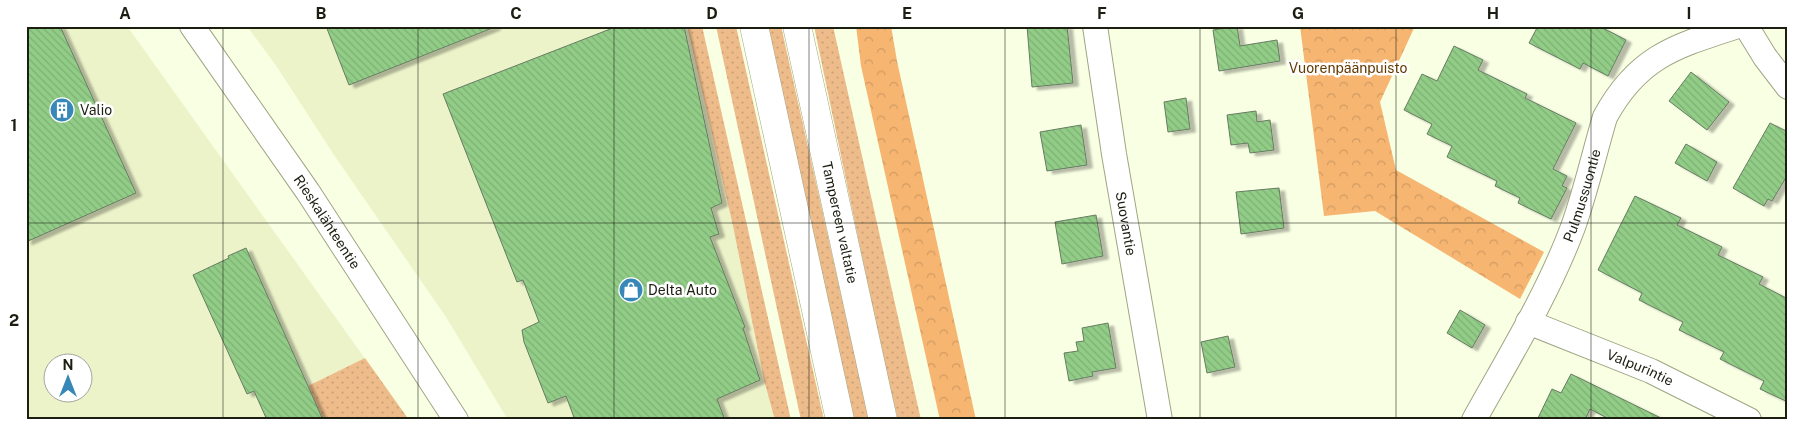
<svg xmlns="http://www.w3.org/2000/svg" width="1814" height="446" font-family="'Public Sans',sans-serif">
<defs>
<pattern id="grass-dots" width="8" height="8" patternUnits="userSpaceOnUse" patternTransform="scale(1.25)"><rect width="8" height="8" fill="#eebc8a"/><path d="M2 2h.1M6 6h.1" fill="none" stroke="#cca176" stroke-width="1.8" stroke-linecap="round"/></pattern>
<pattern id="forest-crowns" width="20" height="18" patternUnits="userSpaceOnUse" patternTransform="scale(1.25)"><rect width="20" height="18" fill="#f6b571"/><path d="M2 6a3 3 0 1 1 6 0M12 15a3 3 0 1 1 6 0" fill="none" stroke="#d29b61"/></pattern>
<pattern id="building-back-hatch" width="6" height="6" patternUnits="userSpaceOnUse" patternTransform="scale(1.25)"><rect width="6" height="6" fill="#92cd87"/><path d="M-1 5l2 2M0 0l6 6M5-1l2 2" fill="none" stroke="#7db074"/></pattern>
<filter id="shadow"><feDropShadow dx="5.5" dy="3" stdDeviation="1" flood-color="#0004"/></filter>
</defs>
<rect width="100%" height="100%" fill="#f9ffe3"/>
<g fill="#ecf3c9" fill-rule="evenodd">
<path d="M26,26H127L409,420H26ZM52,364H82V394H52Z"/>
<path d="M247,26H687L778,420H508L446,317L334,155L277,67Z"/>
</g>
<g fill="url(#grass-dots)">
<path d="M687,26H702L791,420H775L764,380L733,226Z"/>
<path d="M716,26H736L824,420H801Z"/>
<path d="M768,26H781L869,420H854Z"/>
<path d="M814,26H833L921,420H898L886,372Z"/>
<path d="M365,358L409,420H323L308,386Z"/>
</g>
<g fill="url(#forest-crowns)">
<path d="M856,26H891L897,61L976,420H940L861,66Z"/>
<path d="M1300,26H1415L1380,102L1396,170L1544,252L1520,299L1375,211L1324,216Z"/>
</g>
<g fill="url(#building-back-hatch)" stroke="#667b62" filter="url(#shadow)">
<path d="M26,26H60L136,193L26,242Z"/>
<path d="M326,26H495V27L349,85Z"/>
<path d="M618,26H684L722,203L711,208L719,234L710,237L745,327L743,328L760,380L717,399L725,420H575L566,396L548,403L524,342L522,330L539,322L523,280L517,282L443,94Z"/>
<path d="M1027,26H1067L1073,83L1032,87Z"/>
<path d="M1237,26L1240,46L1277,40L1280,61L1219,71L1213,30Z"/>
<path d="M1538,26H1599L1626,40L1608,76L1583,63L1580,69L1529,43Z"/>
<path d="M1454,46L1483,60L1478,70L1527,94L1525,98L1576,123L1553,169L1567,176L1562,186L1567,188L1551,219L1518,203L1520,198L1495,186L1497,181L1447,157L1452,146L1427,134L1432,124L1404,110L1422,74L1437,81Z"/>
<path d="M1691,72L1729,102L1707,130L1669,101Z"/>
<path d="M1186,98L1190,129L1168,132L1164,102Z"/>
<path d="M1256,111L1257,122L1270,120L1274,150L1250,153L1248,143L1231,145L1227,115Z"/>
<path d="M1770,123L1788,132V174L1772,201L1768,199L1764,206L1733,188Z"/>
<path d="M1081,125L1087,165L1047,171L1040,132Z"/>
<path d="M1686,144L1717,162L1707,181L1675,163Z"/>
<path d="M1279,188L1284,228L1241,234L1236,192Z"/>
<path d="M1635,196L1681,218L1677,225L1722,247L1718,255L1763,277L1759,284L1788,299V402L1760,389L1764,381L1720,359L1724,352L1679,330L1683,322L1639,300L1642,293L1598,270Z"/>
<path d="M1096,215L1103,256L1062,264L1055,222Z"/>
<path d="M246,248L308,386L323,420H267L254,391L247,394L193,275L229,258L228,256Z"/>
<path d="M1460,310L1485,325L1472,348L1447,333Z"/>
<path d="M1108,323L1116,368L1092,372L1093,376L1069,381L1064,353L1078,351L1076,342L1084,341L1082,328Z"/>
<path d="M1228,336L1235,367L1207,373L1201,342Z"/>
<path d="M1571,374L1665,420H1611L1590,409L1585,420H1537L1552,389L1561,393Z"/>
</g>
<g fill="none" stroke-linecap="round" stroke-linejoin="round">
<defs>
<g id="street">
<path id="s1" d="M192,26L308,192L456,420"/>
<path id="s2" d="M1095,26L1114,154L1160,420"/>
<path d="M1746,26L1765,57L1788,87"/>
<path id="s3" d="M1528,322L1651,371L1749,420"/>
<path id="s4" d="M1474,420C1509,357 1548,294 1573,227C1586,191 1594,154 1605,117C1638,56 1676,46 1738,26"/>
</g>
<g id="highway">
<path d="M754,26L840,420"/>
<path id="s5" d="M797,26L883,420"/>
</g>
</defs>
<use href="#street" stroke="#a0a585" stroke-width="26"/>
<use href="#highway" stroke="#a0a585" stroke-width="29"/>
<use href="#street" stroke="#fff" stroke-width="24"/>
<use href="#highway" stroke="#fff" stroke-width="28"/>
</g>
<path fill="none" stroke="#1c1e12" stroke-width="1" stroke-opacity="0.55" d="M223,26V420M418,26V420M614,26V420M809,26V420M1005,26V420M1200,26V420M1396,26V420M1591,26V420M26,223H1788"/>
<defs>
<symbol id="building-disc" viewBox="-11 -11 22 22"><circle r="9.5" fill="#3787b8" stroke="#fff"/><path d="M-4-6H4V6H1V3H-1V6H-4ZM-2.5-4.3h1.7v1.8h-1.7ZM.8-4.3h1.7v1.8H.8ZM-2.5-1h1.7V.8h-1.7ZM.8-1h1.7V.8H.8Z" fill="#fff"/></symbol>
<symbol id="shop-disc" viewBox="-11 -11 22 22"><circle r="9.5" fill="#3787b8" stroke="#fff"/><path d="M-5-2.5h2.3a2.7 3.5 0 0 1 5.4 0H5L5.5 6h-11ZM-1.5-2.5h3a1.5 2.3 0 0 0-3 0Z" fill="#fff"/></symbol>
</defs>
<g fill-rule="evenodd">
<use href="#building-disc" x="48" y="96" width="28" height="28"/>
<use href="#shop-disc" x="617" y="276" width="28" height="28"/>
</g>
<g text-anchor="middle" stroke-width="5" stroke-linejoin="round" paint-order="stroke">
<g font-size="14" fill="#633900" stroke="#fff">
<text x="1348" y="73">Vuorenpäänpuisto</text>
</g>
<g font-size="14" fill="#1c1e12" stroke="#fff" text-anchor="start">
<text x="80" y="115">Valio</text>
<text x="648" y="295">Delta Auto</text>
</g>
<g font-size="14" fill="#1c1e12" stroke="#fff">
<text dy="5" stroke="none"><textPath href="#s4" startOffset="250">Pulmussuontie</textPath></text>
<text dy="5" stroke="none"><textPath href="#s1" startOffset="238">Rieskalähteentie</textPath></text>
<text dy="5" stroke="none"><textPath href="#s5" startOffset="201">Tampereen valtatie</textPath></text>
<text dy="5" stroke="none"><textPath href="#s2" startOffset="200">Suovantie</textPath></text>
<text dy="5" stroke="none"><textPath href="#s3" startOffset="121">Valpurintie</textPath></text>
</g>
</g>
<rect width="1814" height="446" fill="none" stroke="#ffffff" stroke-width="55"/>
<g transform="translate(68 378)"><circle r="24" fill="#ffffff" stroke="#a4a5a0"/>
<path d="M0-4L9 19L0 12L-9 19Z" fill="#3787b8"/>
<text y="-8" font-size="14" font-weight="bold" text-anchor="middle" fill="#1c1e12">N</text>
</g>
<rect x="28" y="28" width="1758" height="390" fill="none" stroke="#1c1e12" stroke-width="2"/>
<g font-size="16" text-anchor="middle" font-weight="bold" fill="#1c1e12">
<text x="125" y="19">A</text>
<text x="321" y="19">B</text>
<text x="516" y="19">C</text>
<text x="712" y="19">D</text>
<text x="907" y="19">E</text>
<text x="1102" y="19">F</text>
<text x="1298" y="19">G</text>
<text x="1493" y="19">H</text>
<text x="1689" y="19">I</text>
<text x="14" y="131">1</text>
<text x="14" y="326">2</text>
</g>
</svg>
